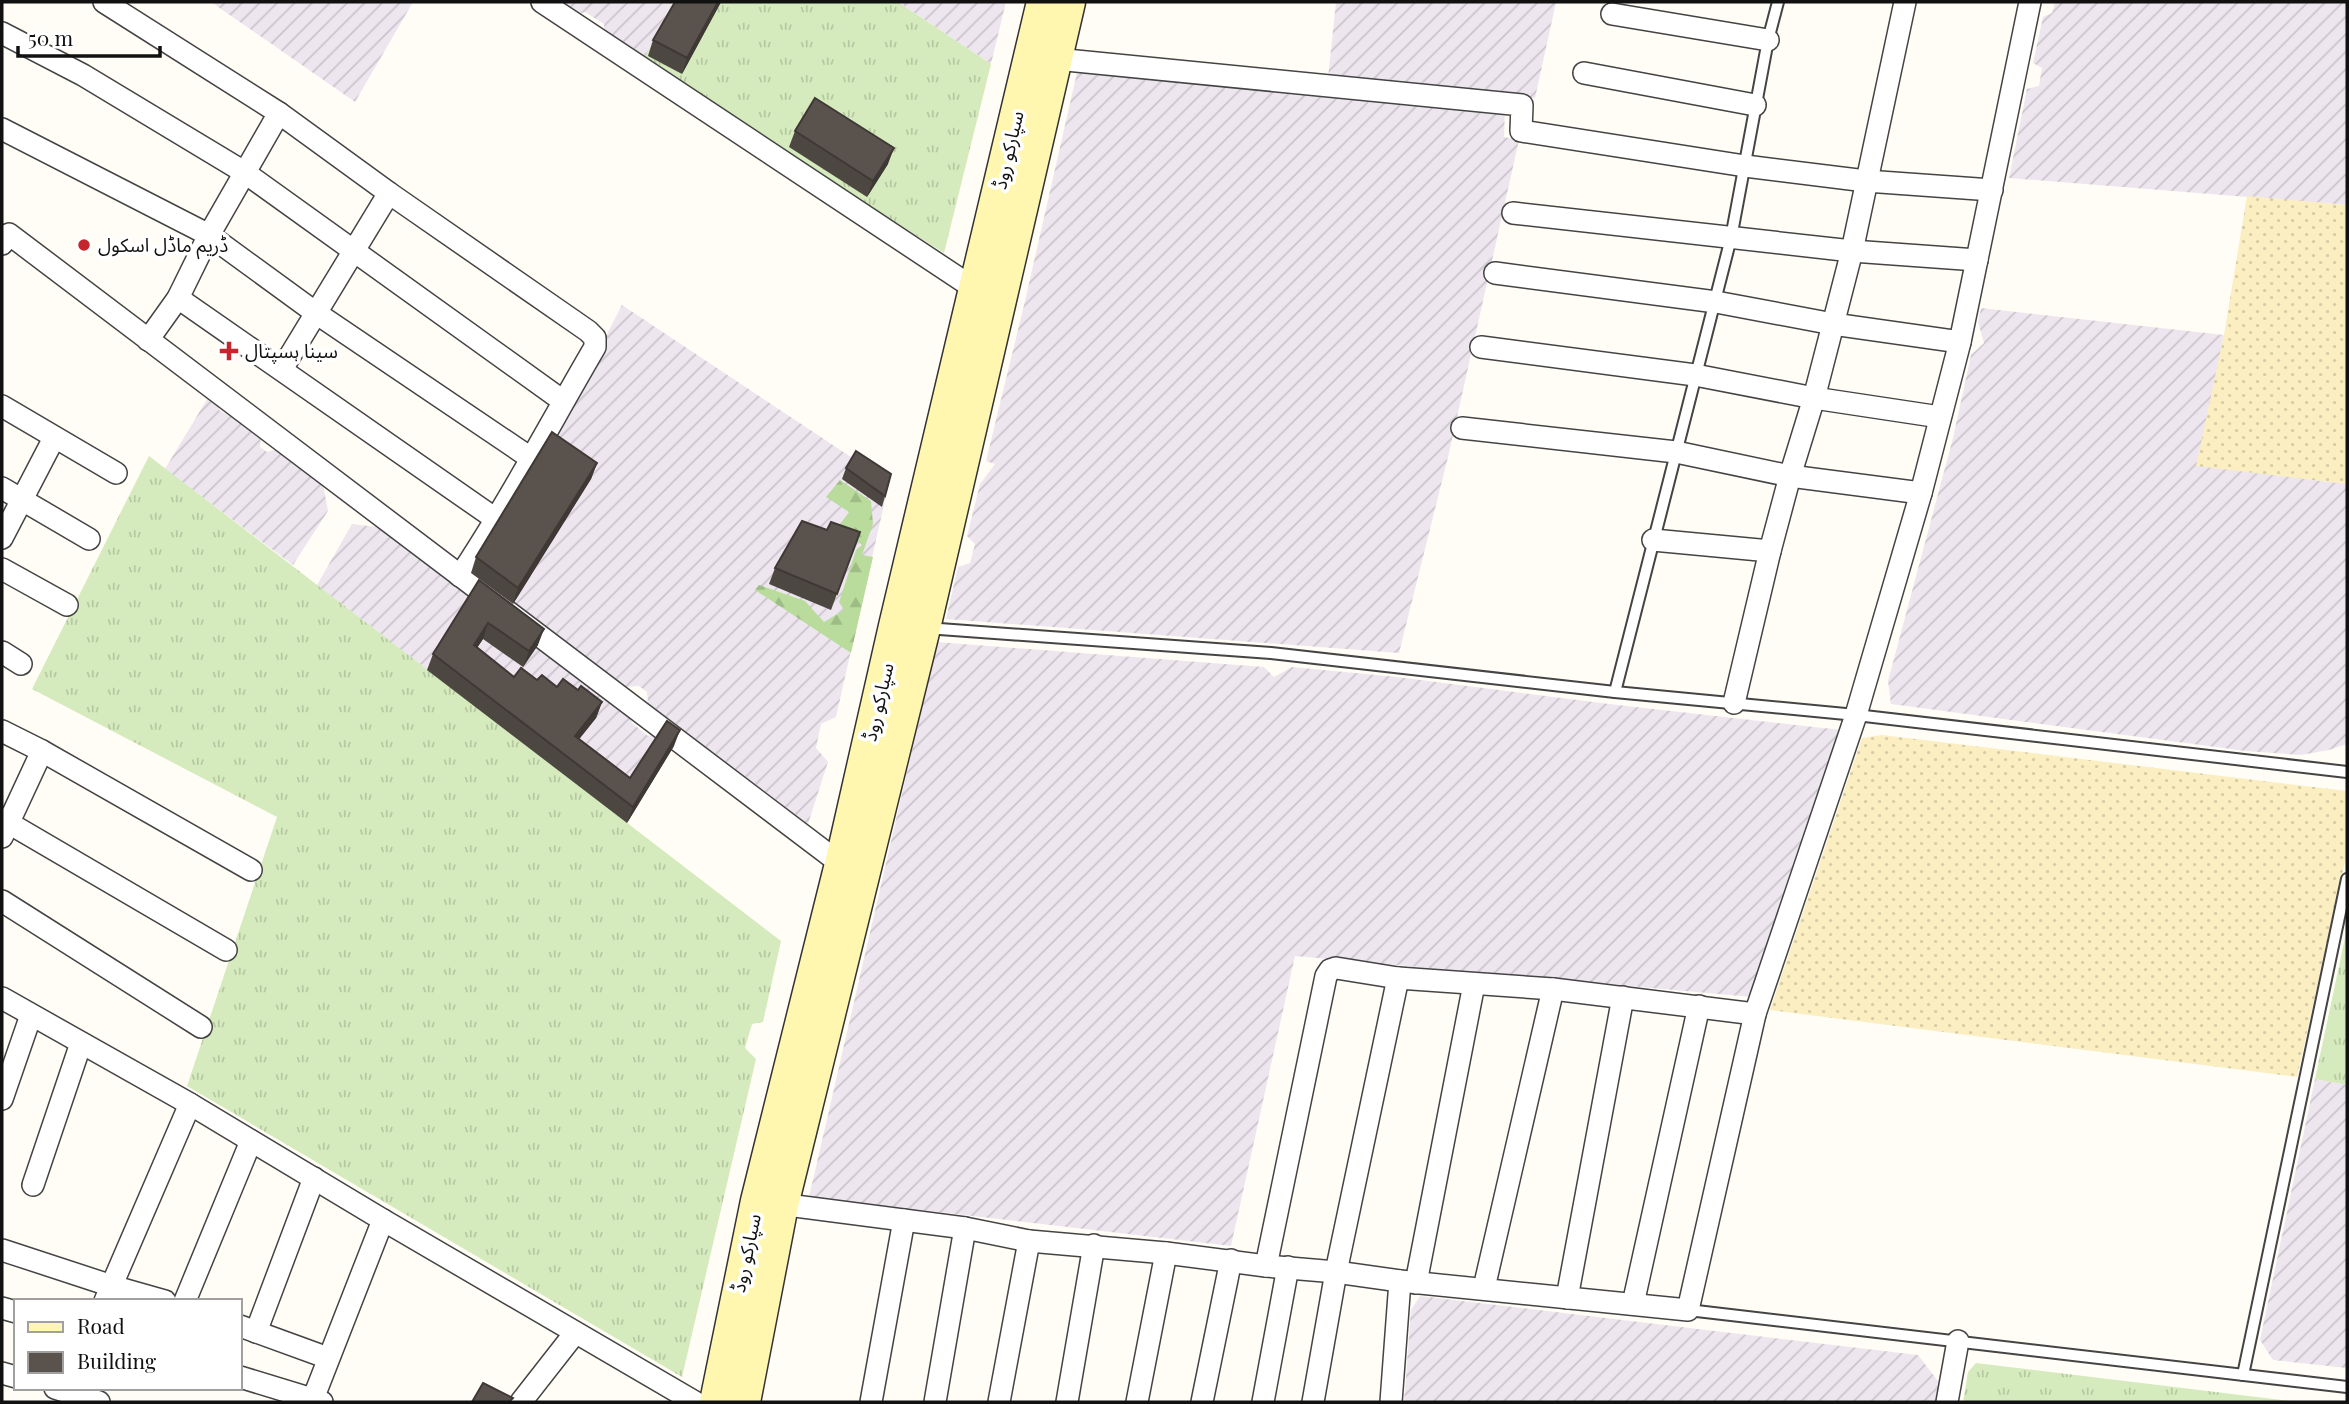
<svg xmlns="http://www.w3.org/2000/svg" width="2349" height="1404" font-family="'Playfair Display','Noto Sans Arabic',serif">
<defs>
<pattern id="industrial-furrows" width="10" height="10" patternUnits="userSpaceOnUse" patternTransform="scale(1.75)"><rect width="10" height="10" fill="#eee6ef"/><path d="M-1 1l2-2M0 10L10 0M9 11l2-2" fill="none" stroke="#cbc4cc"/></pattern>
<pattern id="grass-tufts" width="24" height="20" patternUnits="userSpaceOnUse" patternTransform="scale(1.75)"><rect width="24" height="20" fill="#d5ebbd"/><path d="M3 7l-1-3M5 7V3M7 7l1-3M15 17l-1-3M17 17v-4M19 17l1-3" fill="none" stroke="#b6c8a1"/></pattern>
<pattern id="forest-firs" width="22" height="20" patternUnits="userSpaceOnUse" patternTransform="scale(1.75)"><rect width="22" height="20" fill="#b9dc9c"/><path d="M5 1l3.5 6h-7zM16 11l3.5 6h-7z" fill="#9ebc85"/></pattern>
<pattern id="sand-dots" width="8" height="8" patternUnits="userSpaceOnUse" patternTransform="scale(1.75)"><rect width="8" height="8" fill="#fbeec1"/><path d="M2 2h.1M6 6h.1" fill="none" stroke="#d6cba5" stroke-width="1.8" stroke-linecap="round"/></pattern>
</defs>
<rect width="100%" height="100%" fill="#fffdf5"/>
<g fill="url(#industrial-furrows)">
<path d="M211,2H413L355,102Z"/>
<path d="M556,2H673L643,61L605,36L604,24L585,12L576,15Z"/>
<path d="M898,2H1006L991,64Z"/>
<path d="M1336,2H1556L1535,98L1328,78Z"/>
<path d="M2055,2H2347V205L2009,178L2027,89L2039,86L2042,68L2033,63L2043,17L2052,13Z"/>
<path d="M1078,68L1505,110L1504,137L1519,140L1449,453L1399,653L946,619L958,567L970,563L975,544L967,536L980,484L995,464L986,461L1025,301Z"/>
<path d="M622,305L863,465L869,459L891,474L836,717L821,724L816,748L828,762L808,824L648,703L647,692L639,686L626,687L471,573L577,392Z"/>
<path d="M1981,308L2224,335L2197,465L2347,484V744L2329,750L2301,755L2246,751L1891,704L1888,681L1953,438L1971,355L1984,343L1978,322Z"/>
<path d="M209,396L220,404L219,410L229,416L233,415L261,436L260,447L267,452L277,449L323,484L328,511L293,565L165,469Z"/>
<path d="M352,524L384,528L630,714L632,723L648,736L657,734L674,746L627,823L317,585Z"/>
<path d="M937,642L1264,667L1274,677L1292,667L1397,677L1609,704L1841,730L1752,997L1295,956L1231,1246L809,1197Z"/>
<path d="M2315,1079L2347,1085V1368L2273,1360L2260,1340Z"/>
<path d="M1420,1296L1918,1355L1941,1385L1937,1402H1404L1411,1310Z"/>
</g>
<g fill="url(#grass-tufts)">
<path d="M673,2H898L991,64L944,253L643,61Z"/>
<path d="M149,456L781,941L763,1022L752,1024L745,1048L756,1059L682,1377L187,1086L277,817L32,689Z"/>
<path d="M2347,928V1085L2315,1079Z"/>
<path d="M1976,1363L2299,1402H1963L1968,1372Z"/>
</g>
<path fill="url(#forest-firs)" d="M840,480L871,501L873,524L862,555L873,557L851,653L755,590L759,585L805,601L824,622L844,610L839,602L856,550L862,545L838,527L849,512L826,497Z"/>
<g fill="url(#sand-dots)">
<path d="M2247,196L2347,205V484L2196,466L2224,335Z"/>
<path d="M1882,735L2347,791V853L2297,1077L1770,1010L1862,738Z"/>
</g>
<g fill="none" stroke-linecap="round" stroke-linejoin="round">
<defs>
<g id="lane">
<path d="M926,628L1271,653L1615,692L1856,715L2347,772"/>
<path d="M1615,692L1731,238L1768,40L1778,2"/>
<path d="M1688,1310L2347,1387"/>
<path d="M2243,1375L2347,879"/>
</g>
<g id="street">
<path d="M104,2L279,113L389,193L588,331L595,338V347C550,424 509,502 460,576"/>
<path d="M542,2L975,289"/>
<path d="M1612,14L1768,40"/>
<path d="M2,33L83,75L244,172L563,401"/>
<path d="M1056,59L1522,105L1521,131L1745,166L1866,181L1992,190"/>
<path d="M1584,73L1755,105"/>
<path d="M2,129L209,235L316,313L532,459"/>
<path d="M1513,213L1852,251L1977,260"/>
<path d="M2,244L9,234L841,864"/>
<path d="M1495,273L1716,302L1833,324L1960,342"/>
<path d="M178,298L497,520"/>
<path d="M148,340L178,298L209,235L279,113"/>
<path d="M1481,347L1695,375L1814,398L1940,417"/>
<path d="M282,369L389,193"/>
<path d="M2,406L116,473"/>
<path d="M1462,428L1676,452L1790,476L1921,493"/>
<path d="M2,488L89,539"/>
<path d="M2,538L54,438"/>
<path d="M1653,540L1770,551"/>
<path d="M2,569L67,605"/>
<path d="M2,652L21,664"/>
<path d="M1734,703L1770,551L1790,476L1814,398L1852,251L1905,2"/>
<path d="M2,731L42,751L251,870"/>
<path d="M2,819L226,950"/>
<path d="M2,837L42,751"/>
<path d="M2,901L201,1027"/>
<path d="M2,998L190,1104L383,1220L695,1402"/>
<path d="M2,1099L31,1015"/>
<path d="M33,1185L81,1043"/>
<path d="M772,1203L965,1228L1029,1241L1166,1253L1266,1266L1336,1272L1400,1281L1688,1310L1755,1014L1856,715L1921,493L1960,342L2030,2"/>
<path d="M2,1250L112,1286L165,1301"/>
<path d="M1266,1266L1326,976L1330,970L1336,968L1398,978L1553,989L1755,1014"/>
<path d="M1416,1283L1474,984"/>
<path d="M1484,1288L1553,989"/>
<path d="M1567,1298L1623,997"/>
<path d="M105,1301L190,1104"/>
<path d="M185,1301L251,1141"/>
<path d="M1633,1304L1699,1006"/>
<path d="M2,1308L16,1312"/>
<path d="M240,1326L328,1358"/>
<path d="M256,1332L314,1178"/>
<path d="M2,1373L16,1377"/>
<path d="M240,1377L322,1402"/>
<path d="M55,1388L99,1402"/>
<path d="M313,1399L383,1220"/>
<path d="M521,1402L575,1333"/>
<path d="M871,1402L904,1220"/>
<path d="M935,1402L965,1228"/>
<path d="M999,1402L1029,1241"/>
<path d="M1067,1402L1094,1245"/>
<path d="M1137,1402L1166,1253"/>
<path d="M1202,1402L1231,1260"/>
<path d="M1263,1402L1288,1267"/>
<path d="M1313,1402L1336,1272L1398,978"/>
<path d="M1391,1402L1400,1281"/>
<path d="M1947,1402L1958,1341"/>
</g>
<g id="secondary">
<path d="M716,1402L757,1201L841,864L895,626L1043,2"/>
<path d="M744,1402L782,1205L924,628L1069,2"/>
</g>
</defs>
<use href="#lane" stroke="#444" stroke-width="14"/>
<use href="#street" stroke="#444" stroke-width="24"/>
<use href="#secondary" stroke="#333" stroke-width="35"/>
<use href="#lane" stroke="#fff" stroke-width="10"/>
<use href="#street" stroke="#fff" stroke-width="21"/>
<use href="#secondary" stroke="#fff6b0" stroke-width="32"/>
</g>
<g fill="#4d4742">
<path d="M721,2L682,74L648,56L653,40Z"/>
<path d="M795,131L888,164L867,197L789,147Z"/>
<path d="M597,463L591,479L513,604L471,573L476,557Z"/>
<path d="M846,468L885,496L882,507L842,479Z"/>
<path d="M827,530L860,532L831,610L769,584L775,568Z"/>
<path d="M479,580L538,645L523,667L483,639L477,648L514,677L537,680L557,687L578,690L602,702L596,718L579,739L630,778L674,746L627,823L427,670L433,654Z"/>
</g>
<g fill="#3f3936">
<path d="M718,2H721L682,74L687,58Z"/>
<path d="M894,148L888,164L867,197L873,181Z"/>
<path d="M597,463L591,479L513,604L518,588Z"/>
<path d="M488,623L483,639L468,661L474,645Z"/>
<path d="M544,629L538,645L523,667L529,651Z"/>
<path d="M602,702L596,718L569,752L575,736Z"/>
<path d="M680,730L674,746L627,823L633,807Z"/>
</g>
<g fill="#5a524d" stroke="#3f3936" stroke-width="2">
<path d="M675,2H718L687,58L653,40Z"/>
<path d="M815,98L894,148L873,181L795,131Z"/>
<path d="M552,432L597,463L518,588L476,557Z"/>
<path d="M856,451L891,474L885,496L846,468Z"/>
<path d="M802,521L827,530L831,522L860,532L837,594L775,568Z"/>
<path d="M479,580L544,629L529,651L488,623L474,645L514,677L521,668L537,680L542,675L557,687L563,679L578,690L581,686L602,702L575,736L630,778L667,721L680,730L633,807L433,654Z"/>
<path d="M483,1383L513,1398L509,1402H472Z"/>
</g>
<g fill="#c4262e" stroke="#fff" stroke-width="2.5">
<circle cx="84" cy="245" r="7"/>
<path d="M225.5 340.5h7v7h7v7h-7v7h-7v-7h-7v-7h7z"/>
</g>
<g text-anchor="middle" stroke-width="7" stroke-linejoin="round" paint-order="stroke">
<g font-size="19" fill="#111" stroke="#fff">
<text transform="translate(1008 150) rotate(-77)" y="7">سپارکو روڈ</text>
<text transform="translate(878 702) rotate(-77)" y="7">سپارکو روڈ</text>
<text transform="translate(746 1253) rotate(-78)" y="7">سپارکو روڈ</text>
</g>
<g font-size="19" fill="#111" stroke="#fff" text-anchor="start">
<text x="98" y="252">ڈریم ماڈل اسکول</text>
<text x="245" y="358">سینا ہسپتال</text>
</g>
</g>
<rect width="2349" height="1404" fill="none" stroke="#111111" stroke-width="7"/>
<rect x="14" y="1299" width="228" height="91" fill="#ffffff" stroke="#a0a0a0" stroke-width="2"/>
<rect x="28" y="1322" width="35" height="10" fill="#fff6b0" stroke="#a0a0a0" stroke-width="2"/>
<text x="77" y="1334" font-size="21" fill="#111111">Road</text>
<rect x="28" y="1352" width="35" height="21" fill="#5a524d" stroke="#a0a0a0" stroke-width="2"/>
<text x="77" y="1369" font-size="21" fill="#111111">Building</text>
<path d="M18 46v10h142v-10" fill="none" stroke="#111111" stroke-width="3.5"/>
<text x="28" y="46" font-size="21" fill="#111111" stroke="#ffffff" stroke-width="5" paint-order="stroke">50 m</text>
</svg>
